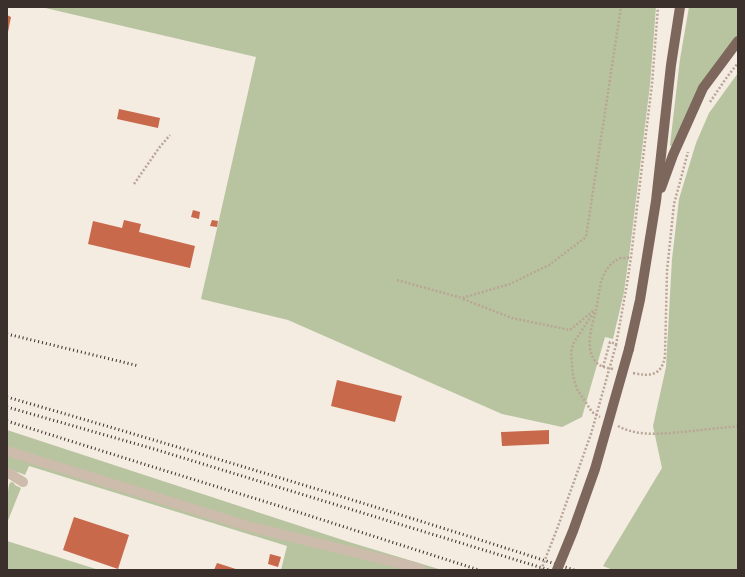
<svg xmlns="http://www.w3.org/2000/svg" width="745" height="577" font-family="'Exo 2',sans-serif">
<rect width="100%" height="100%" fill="#f4ebe1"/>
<g fill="#b8c4a0">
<path d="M41,7H656L650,85L630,249L624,292L613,339L605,337L582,417L562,427L502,414L288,320L201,299L256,57Z"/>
<path d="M689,7H738V36L701,83L673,149L670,145L680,59Z"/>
<path d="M738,73V570H613L603,566L662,468L653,426L666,367L672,259L679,199L696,143L709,113Z"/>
<path d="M7,430L349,542L442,570H429L416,565L251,524L7,448Z"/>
<path d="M7,454L415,570H281L287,546L29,466L25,475C19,472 12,471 7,467Z"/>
<path d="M12,482L14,483L15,485L21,488L7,523C7,517 7,486 10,483C10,483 11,482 12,482Z"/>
<path d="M7,541L99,570H7Z"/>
</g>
<g fill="#c8694b">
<path d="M7,15L11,17L8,32H7Z"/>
<path d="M119,109L160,118L158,128L117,119Z"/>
<path d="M193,210L200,212L199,219L191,217Z"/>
<path d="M124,220L141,224L139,232L195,246L190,268L88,244L93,221L122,228Z"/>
<path d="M212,220L218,221L217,227L210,226Z"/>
<path d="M337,380L402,396L395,422L331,406Z"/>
<path d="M549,430V444L502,446L501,432Z"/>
<path d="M74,517L129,535L118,569L63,550Z"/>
<path d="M270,554L281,557L278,567L268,564Z"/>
<path d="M217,563L239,570H214Z"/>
</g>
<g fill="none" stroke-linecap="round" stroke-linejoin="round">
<g stroke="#b9a596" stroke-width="2.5" stroke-dasharray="2 2" stroke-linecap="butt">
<path d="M710,102L727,77L738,63"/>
<path d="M134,184L159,148L170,135"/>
<path d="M397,280L462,298L510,284L549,265L586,237L621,7"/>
<path d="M463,299L512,318L570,330L594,310"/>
<path d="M594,312L573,344L571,352L573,376L577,389L592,412L600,417"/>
<path d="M616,345L627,284L631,257L652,84L658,7"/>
<path d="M603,367L610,342L616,344"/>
<path d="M613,369C607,368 602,367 598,364C583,351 592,326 596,310C598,301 599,291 601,282C604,272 610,262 621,258C624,258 628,258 631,257"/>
<path d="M633,373C651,377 662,375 665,356L667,271L674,204L688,152"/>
<path d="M618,426C640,438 667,433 692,431C707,429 723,428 738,426"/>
</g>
<g stroke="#cdbbac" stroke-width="10">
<path d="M7,451L251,527L415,567L422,570"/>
<path d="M7,472L23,482"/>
</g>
<g stroke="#7d675c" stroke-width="10">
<path d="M661,188L673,155L703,88L738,41"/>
<path d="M629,349L640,300L656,201L671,65L680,7"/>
</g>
<g stroke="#3b302b" stroke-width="3" stroke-dasharray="1 3" stroke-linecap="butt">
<path d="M7,334L139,366"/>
<path d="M7,397C197,452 386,509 574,570"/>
<path d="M7,407L154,449L549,570"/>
<path d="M7,421L150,466L276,505L479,570"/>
</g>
<path stroke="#b9a596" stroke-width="2.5" stroke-dasharray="2 2" stroke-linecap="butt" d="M541,570L557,529L591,434L616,345"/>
<path stroke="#7d675c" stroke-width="10" d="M557,570L573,531L595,469L629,349"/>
</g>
<rect width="745" height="577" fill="none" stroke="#3b302b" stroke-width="16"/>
</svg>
